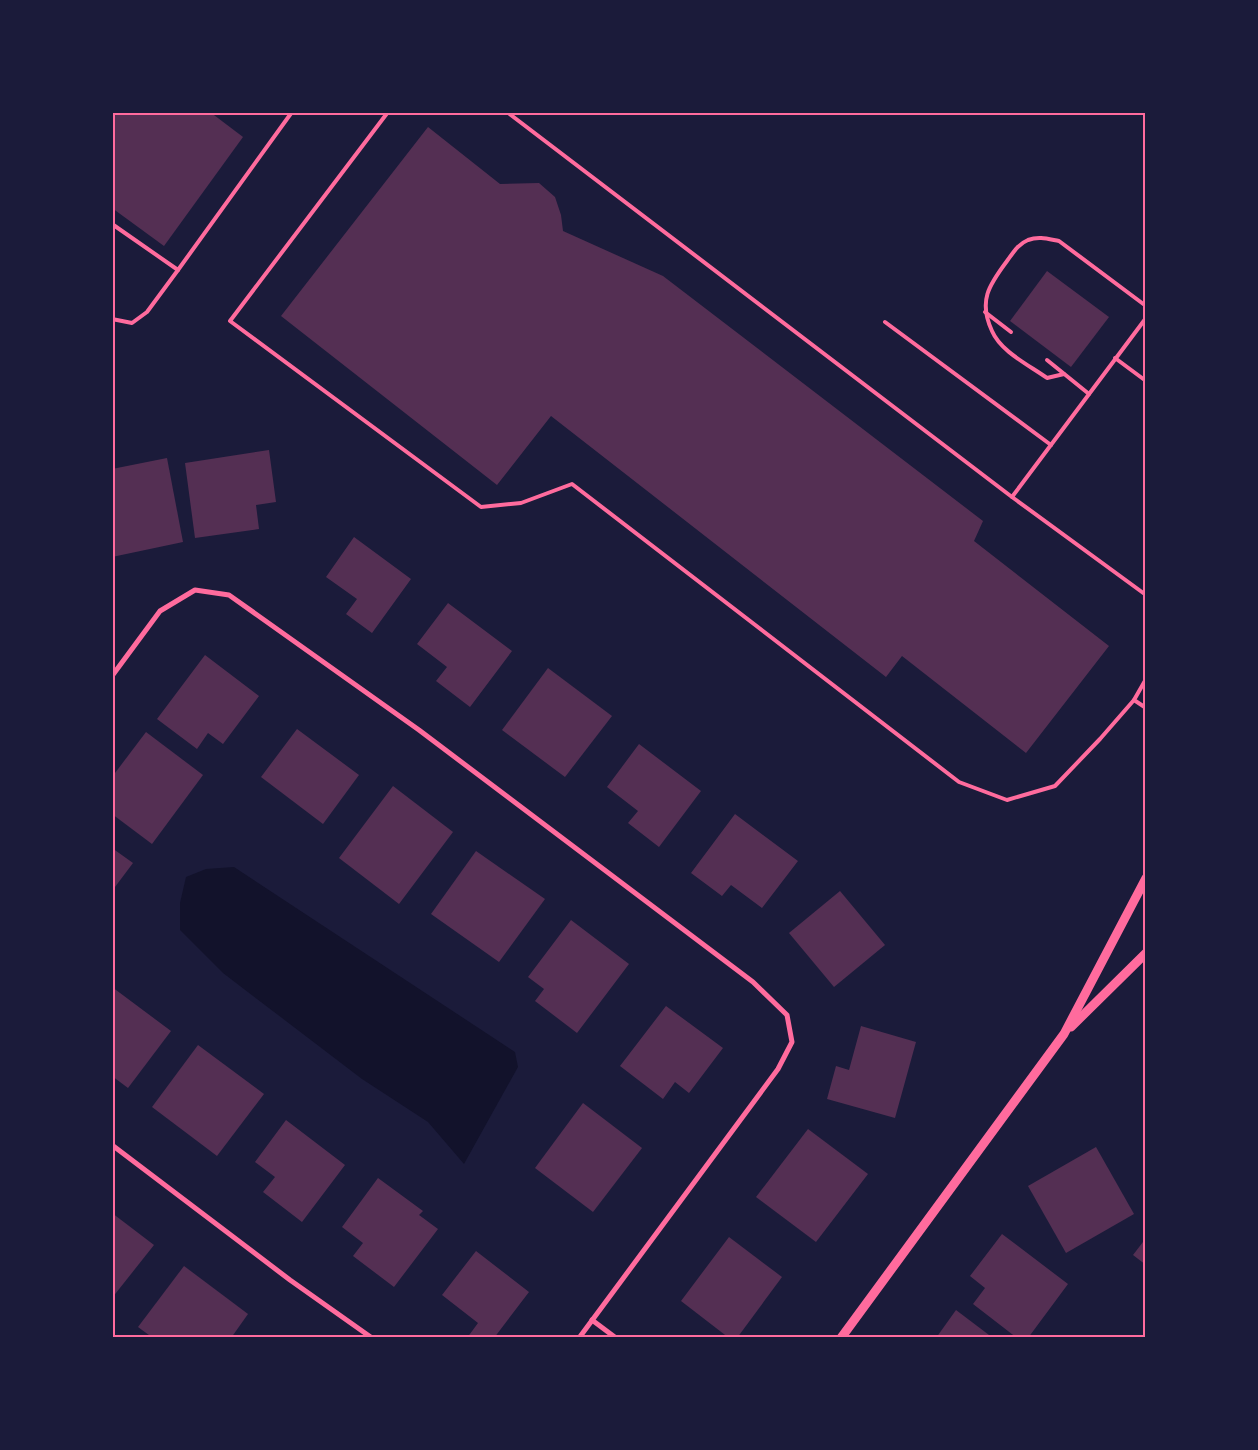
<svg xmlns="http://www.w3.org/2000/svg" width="1258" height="1450" font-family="'Work Sans',sans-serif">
<rect width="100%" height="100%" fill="#1b1b3a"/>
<path fill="#12122b" d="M234,867L515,1052L518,1067L464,1164L428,1122L362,1079L223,973L180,930V903L186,877L206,869Z"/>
<g fill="#542f53">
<path d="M112,112H210L243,137L164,246L112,208Z"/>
<path d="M428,127L500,184L539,183L555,197L561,215L563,231L663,276L983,521L974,541L1109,646L1026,753L902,656L886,677L551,416L497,485L281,316Z"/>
<path d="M1047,271L1109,317L1071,367L1010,321Z"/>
<path d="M269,450L276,502L256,505L259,529L195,538L185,463Z"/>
<path d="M167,458L183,542L112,557V469Z"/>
<path d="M354,537L411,579L372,633L346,614L357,599L326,577Z"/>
<path d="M448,603L512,651L470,707L436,681L447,667L417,644Z"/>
<path d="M205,655L259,696L223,744L208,733L197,749L157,719Z"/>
<path d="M548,668L612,716L565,777L502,730Z"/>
<path d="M297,729L359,775L323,824L261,777Z"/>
<path d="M146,732L203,775L152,844L112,814V777Z"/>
<path d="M639,744L701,791L659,847L628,823L638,811L607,787Z"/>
<path d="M393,786L453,832L399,904L339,858Z"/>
<path d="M735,814L798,861L762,908L731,885L722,896L691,873Z"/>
<path d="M112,848L133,863L112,891Z"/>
<path d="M476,851L545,899L499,962L431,914Z"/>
<path d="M840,891L885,945L834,987L789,933Z"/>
<path d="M571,920L629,964L577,1033L535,1001L544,989L528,977Z"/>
<path d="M112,987L171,1031L128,1088L112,1076Z"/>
<path d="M666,1006L723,1048L689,1093L675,1082L663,1099L620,1066Z"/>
<path d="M861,1026L916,1042L895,1118L827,1099L836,1066L849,1070Z"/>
<path d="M198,1045L264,1094L217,1156L152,1107Z"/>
<path d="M583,1103L642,1148L593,1212L535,1168Z"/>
<path d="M286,1120L345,1165L302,1222L263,1192L275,1177L255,1162Z"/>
<path d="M808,1129L868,1174L816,1242L756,1197Z"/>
<path d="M1096,1147L1134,1214L1066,1253L1028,1186Z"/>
<path d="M378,1178L423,1211L419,1215L438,1229L394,1287L353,1256L363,1243L342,1227Z"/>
<path d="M112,1213L154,1245L112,1298Z"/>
<path d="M1002,1234L1068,1284L1028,1338H1017L973,1304L985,1288L970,1276Z"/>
<path d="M729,1237L782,1277L737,1338H729L681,1301Z"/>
<path d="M1146,1238V1265L1133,1255Z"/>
<path d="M476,1251L529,1292L494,1338H467L478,1323L442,1295Z"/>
<path d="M184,1266L248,1314L231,1338H153L138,1327Z"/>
<path d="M956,1310L993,1338H936Z"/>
</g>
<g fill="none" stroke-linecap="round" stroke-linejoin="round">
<g stroke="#ff6b9d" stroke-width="4">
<path d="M388,112L230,321L481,507L521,503L572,484L959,782L1007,800L1055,786L1100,739L1134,700"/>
<path d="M507,112L1012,497"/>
<path d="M112,224L178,270L147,312L132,323L112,319"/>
<path d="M178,270L292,112"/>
<path d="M985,312L1011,332"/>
<path d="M1146,318L1012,497L1146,595"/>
<path d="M885,322L1051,445"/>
<path d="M1115,358L1146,381"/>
<path d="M1047,360L1089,394"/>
<path d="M1064,374L1047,378C1029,365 1001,352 992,331C978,301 989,285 1007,261C1013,253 1018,244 1028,240C1039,236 1048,239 1059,241L1146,306"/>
<path d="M1146,679L1134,700L1146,708"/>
</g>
<g stroke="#ff6b9d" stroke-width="5">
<path d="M112,676L160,611L195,590L229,595L419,730L753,982L787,1015L792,1042L778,1069L579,1338"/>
<path d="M112,1145L290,1280L372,1338"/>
<path d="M592,1320L616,1338"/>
</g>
<g stroke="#ff6b9d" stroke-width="9">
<path d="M1071,1027L1146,953"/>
<path d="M841,1338L1064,1034L1146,878"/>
</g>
</g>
<rect width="1258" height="1450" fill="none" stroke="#1b1b3a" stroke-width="228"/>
<rect x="114" y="114" width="1030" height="1222" fill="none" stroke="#ff6b9d" stroke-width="2"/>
</svg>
